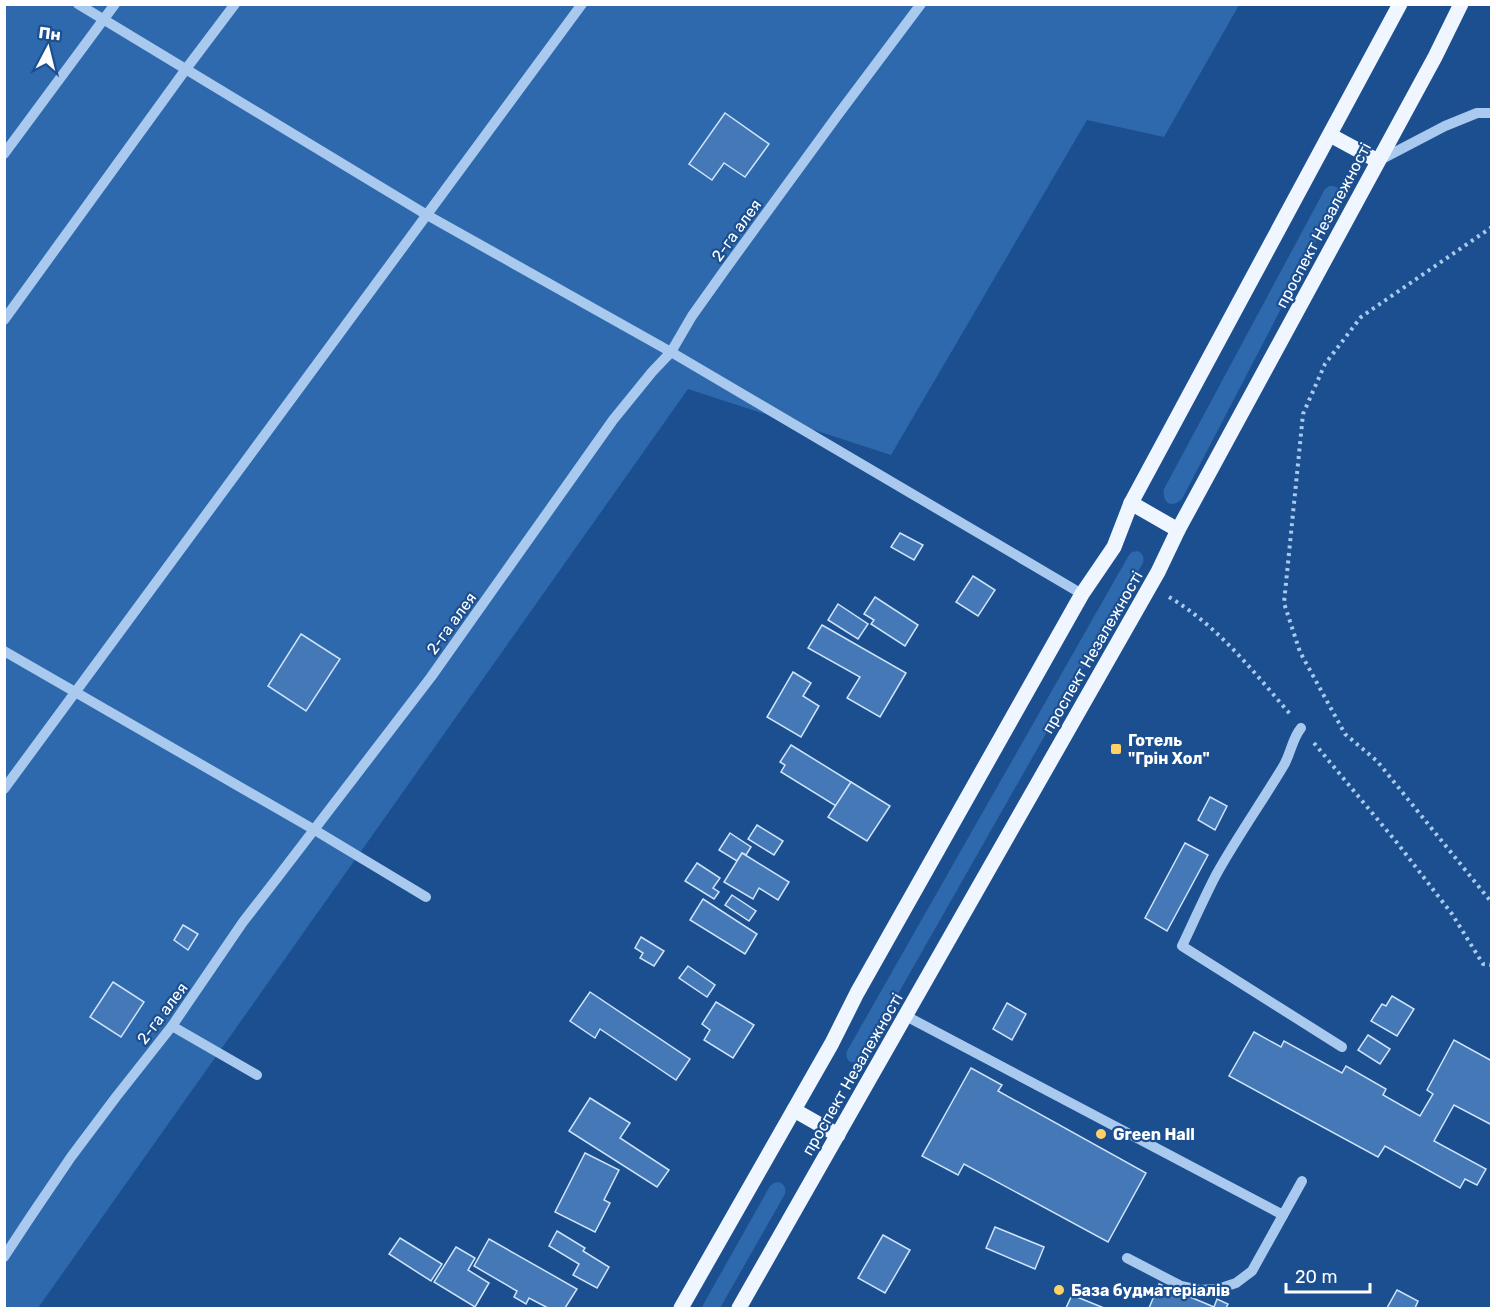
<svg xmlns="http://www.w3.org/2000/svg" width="1496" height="1313" font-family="Rubik,sans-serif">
<rect width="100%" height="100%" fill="#1b4f8f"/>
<g fill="#2e69ad">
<path d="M5,5H1239L1164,137L1087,120L891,455L688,389L38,1308H5Z"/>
<path d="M1329,186H1333L1338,188L1339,192V197L1182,499C1171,509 1162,503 1164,489L1325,189Z"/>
<path d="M1138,551C1143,554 1144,557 1143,563L861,1059L858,1063C849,1063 845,1060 847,1051L1129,555L1132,552Z"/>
<path d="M779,1182C785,1185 786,1188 785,1194L720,1308H702L703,1305L770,1186L774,1183Z"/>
</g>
<g fill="#4478b7" stroke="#cfe3fa" stroke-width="1.5">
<path d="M725,113L769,144L745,177L724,163L712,180L689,164Z"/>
<path d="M900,533L923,545L914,560L891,547Z"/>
<path d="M973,576L995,590L978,616L956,602Z"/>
<path d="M875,597L918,625L905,646L871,624L874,620L864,614Z"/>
<path d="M838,604L868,624L858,639L828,620Z"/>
<path d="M822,625L906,673L880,717L847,698L860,677L808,648Z"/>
<path d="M301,634L340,659L306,711L268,686Z"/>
<path d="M793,672L811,683L803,696L819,706L801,737L767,717Z"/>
<path d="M791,745L851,782L836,806L781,772L785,765L780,762Z"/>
<path d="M851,782L890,806L867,841L828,817Z"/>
<path d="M1210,797L1227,806L1215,830L1198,820Z"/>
<path d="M757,825L783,841L774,855L748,839Z"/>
<path d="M730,833L751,847L746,855L742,853L737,861L719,850Z"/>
<path d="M1185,843L1208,855L1167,931L1145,918Z"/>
<path d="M742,853L789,882L778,900L759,888L753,899L724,882Z"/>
<path d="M697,863L720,878L713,888L719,892L714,899L685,881Z"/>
<path d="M732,895L756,911L749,921L725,905Z"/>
<path d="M703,899L757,934L745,954L690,920Z"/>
<path d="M183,925L198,934L188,950L174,940Z"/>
<path d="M641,937L664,951L654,966L640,958L643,953L635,948Z"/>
<path d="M688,966L715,985L707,997L679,978Z"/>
<path d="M113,982L144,1002L121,1037L90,1017Z"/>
<path d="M590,992L690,1059L676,1080L600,1029L595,1038L570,1021Z"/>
<path d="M1392,996L1414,1009L1397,1036L1371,1021L1382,1004L1386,1006Z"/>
<path d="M716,1002L754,1025L733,1058L704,1040L710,1030L702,1024Z"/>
<path d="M1007,1003L1026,1014L1012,1040L993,1029Z"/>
<path d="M1254,1032L1281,1047L1284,1041L1342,1073L1346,1066L1386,1089L1383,1095L1420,1116L1433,1094L1427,1090L1454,1040L1492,1061V1121L1490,1124L1454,1105L1434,1141L1486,1169L1477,1185L1465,1179L1460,1188L1385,1146L1378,1157L1229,1076Z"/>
<path d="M1368,1035L1390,1049L1380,1064L1358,1050Z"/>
<path d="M971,1068L1002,1085L998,1091L1146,1173L1108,1242L964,1164L958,1175L922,1156Z"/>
<path d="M590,1098L630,1123L620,1138L669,1170L657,1187L569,1131Z"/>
<path d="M585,1153L619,1170L604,1200L610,1203L595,1232L555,1212Z"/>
<path d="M995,1227L1044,1247L1035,1269L986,1248Z"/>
<path d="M557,1231L585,1248L583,1251L609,1267L597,1288L573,1275L579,1264L549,1246Z"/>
<path d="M883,1235L910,1250L885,1293L858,1278Z"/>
<path d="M400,1238L442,1264L431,1281L389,1254Z"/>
<path d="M489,1239L577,1289L565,1308H548L529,1298L526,1304L514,1297L517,1291L474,1266Z"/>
<path d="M456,1247L475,1258L468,1270L489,1283L475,1307L434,1282Z"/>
<path d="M1159,1284L1214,1307L1217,1299L1228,1304L1226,1308H1149Z"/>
<path d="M1397,1290L1418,1301L1415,1308H1387Z"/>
<path d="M1072,1295L1104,1308H1066Z"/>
</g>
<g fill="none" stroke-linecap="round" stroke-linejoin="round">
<g stroke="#a9c9ee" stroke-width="4" stroke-dasharray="3 4.5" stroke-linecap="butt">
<path d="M1492,227L1361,317L1325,364L1303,414L1284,603L1300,652L1345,734L1377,761L1492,903"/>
<path d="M1169,597C1218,626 1253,671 1290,714"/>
<path d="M1314,743L1398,844L1452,914L1483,964L1492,965"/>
</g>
<g stroke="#a9c9ee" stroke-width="10">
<path d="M78,4L427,215L671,352L1082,594"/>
<path d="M4,154L115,4"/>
<path d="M1378,161L1445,126L1477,113H1492"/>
<path d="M4,320L186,69L235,4"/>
<path d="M4,651L313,829L426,897"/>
<path d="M1301,728C1292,739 1291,753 1284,765C1262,802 1237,837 1216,875C1204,898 1193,923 1182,946L1342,1047"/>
<path d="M4,789L582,4"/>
<path d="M906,1016L1283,1215"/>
<path d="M172,1026L257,1075"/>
<path d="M4,1257L31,1216L71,1157L116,1097L172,1026L243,922L274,882L431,677L613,420L652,372L671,352L692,316L724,271L837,116L921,4"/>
<path d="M1127,1258L1181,1286L1199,1290L1218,1289L1236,1283L1252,1271L1302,1181"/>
</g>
<g stroke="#f0f6ff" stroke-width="15">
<path d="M1330,135L1378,161"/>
<path d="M1131,503L1178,530"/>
<path d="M794,1110L838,1135"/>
<path d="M681,1308L832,1043L857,993L1082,594L1114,547L1131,503L1400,4"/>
<path d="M739,1308L1158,572L1178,530L1435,57L1461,4"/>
</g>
</g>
<g fill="#ffd166" stroke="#1b4f8f" stroke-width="2">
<rect x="1110" y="743" width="12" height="12" rx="3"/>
<circle cx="1101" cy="1134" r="6"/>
<circle cx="1059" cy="1290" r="6"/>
</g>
<g text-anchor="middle" stroke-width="4.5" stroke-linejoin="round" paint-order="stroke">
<g font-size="16" fill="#fff" stroke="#1b4f8f">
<text transform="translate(1323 225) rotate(-62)" y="6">проспект Незалежності</text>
<text transform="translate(736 230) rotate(-54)" y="6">2-га алея</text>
<text transform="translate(451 623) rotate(-54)" y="6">2-га алея</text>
<text transform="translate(1092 652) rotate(-60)" y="6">проспект Незалежності</text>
<text transform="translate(162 1013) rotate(-53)" y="6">2-га алея</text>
<text transform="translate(852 1074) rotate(-60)" y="6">проспект Незалежності</text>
</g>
<g font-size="16" font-weight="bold" fill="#fff" stroke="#1b4f8f" text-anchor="start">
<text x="1128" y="746">Готель<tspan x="1128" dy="18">"Грін Хол"</tspan></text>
<text x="1113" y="1140">Green Hall</text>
<text x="1071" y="1296">База будматеріалів</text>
</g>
</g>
<rect width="1496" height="1313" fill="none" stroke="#ffffff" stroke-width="12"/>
<g transform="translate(48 48) rotate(7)" stroke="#1b4f8f" stroke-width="4.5" paint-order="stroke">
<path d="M0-4.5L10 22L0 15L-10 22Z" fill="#ffffff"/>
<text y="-9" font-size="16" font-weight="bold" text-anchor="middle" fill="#ffffff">Пн</text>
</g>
<path d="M1286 1283v9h84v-9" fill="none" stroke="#ffffff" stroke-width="3"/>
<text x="1295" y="1283" font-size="18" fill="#ffffff" stroke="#1b4f8f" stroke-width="4.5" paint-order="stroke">20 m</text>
</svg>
